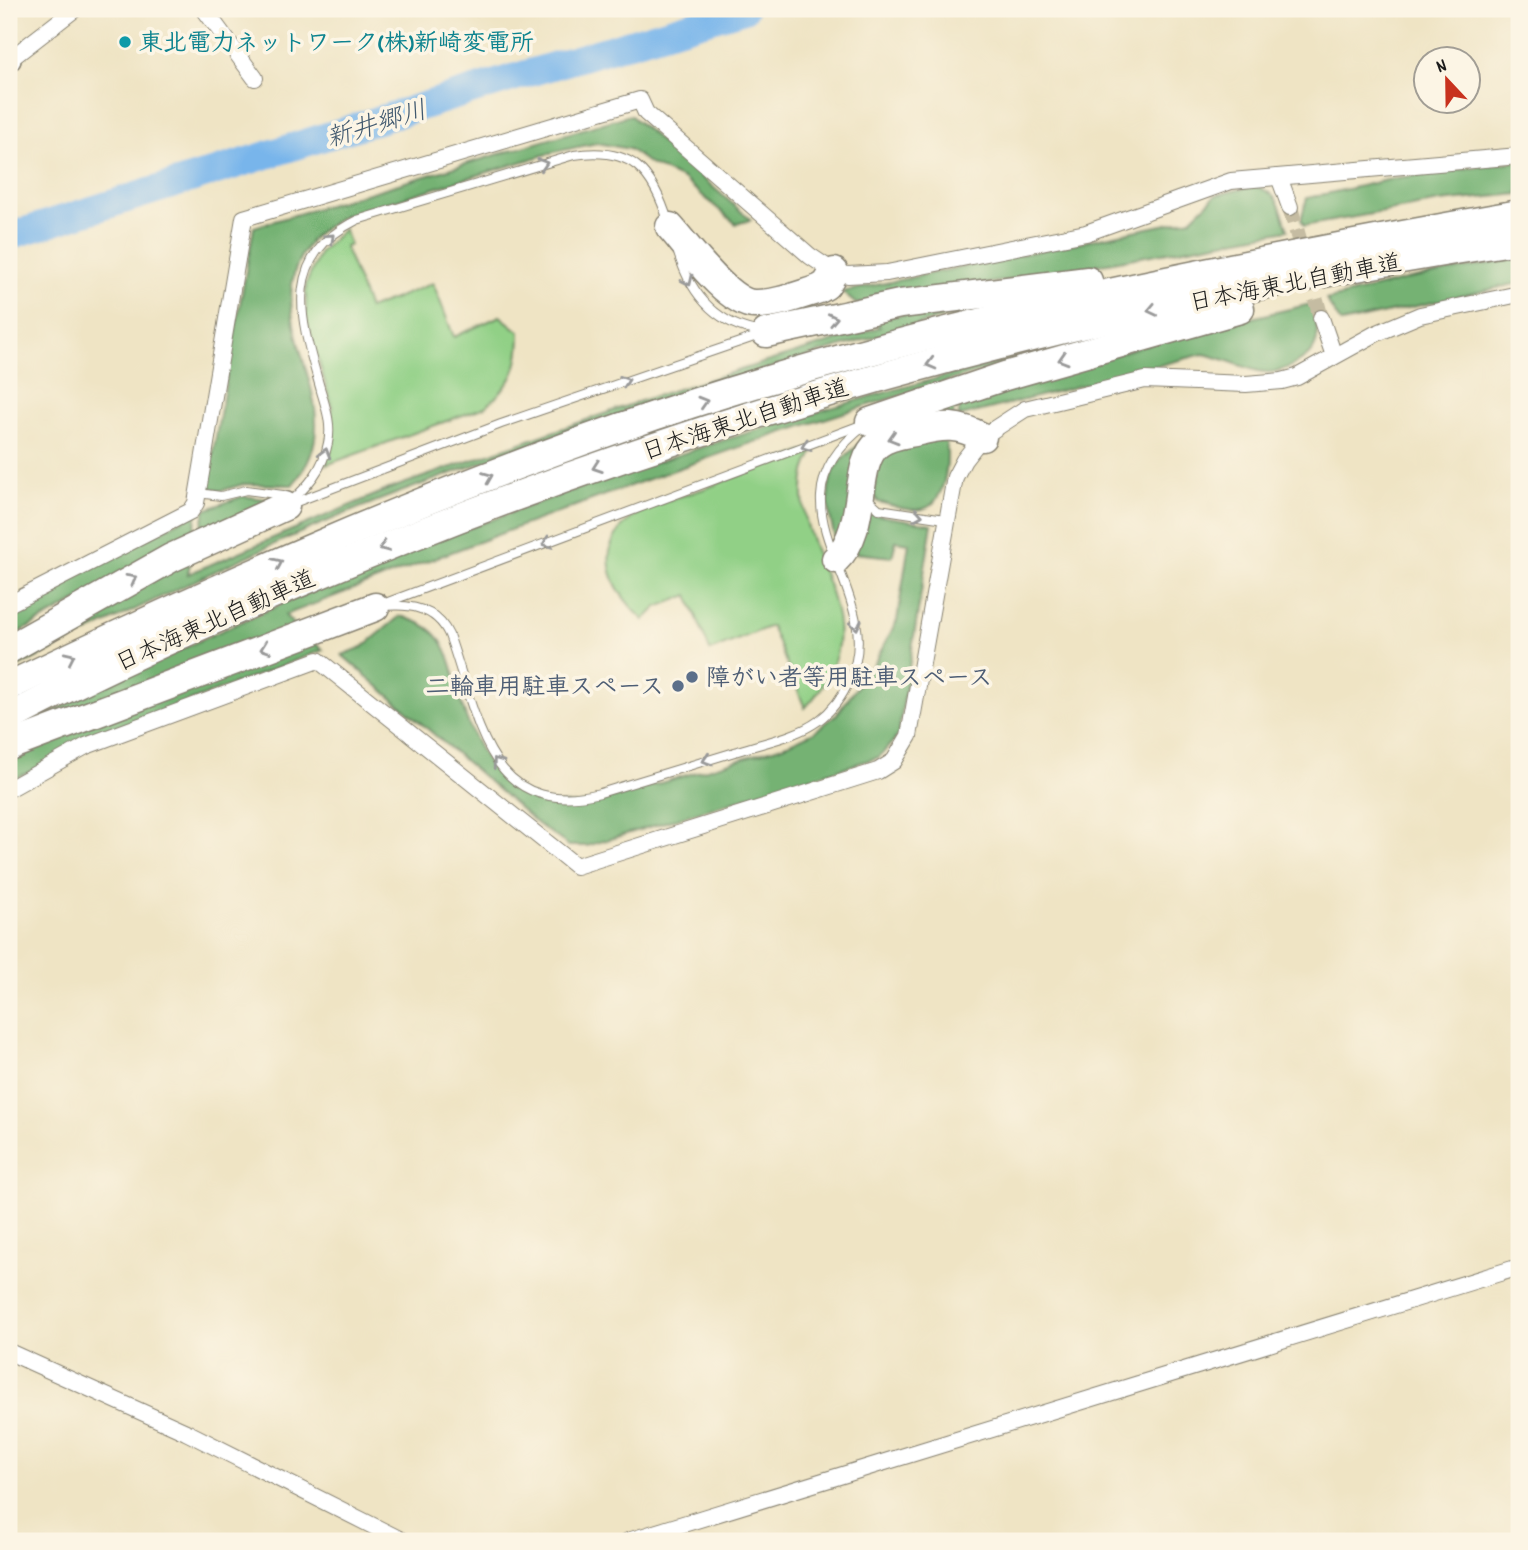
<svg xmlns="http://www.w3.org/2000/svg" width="1528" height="1550" font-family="Dekko,'Klee One',sans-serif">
<rect width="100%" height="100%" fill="#fcf5e5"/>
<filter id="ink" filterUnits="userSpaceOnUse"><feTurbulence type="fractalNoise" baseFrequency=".0143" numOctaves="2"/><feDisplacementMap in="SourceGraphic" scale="14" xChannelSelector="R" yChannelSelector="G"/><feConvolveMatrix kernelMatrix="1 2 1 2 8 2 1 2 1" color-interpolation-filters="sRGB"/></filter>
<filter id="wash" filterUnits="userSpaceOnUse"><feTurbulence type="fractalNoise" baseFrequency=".00686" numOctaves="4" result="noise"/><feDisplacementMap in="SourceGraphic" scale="28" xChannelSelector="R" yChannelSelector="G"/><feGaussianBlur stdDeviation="1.57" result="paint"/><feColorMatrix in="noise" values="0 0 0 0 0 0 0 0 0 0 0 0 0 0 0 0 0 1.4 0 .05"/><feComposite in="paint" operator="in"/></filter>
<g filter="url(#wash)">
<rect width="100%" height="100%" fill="#efe4c4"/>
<g fill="#91d086" stroke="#567651" stroke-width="2">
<path d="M344,229L350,245L345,247L369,309L433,283L454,337L500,316L520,332C520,369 513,383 485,407L326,465L332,407L306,318V284L320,252Z"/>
<path d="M816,447C812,455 807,463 805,472C787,557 889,620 805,708L771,626L710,651L688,595L657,607L644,620C609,588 590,545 639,513C658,501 688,495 709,487C745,473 780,460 816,447Z"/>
</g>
<g fill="#74b273" stroke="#486748" stroke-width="2">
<path d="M630,115L751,220L736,224L683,179L651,165L629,149L597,143L554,152L343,216C334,223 321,229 313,238C245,320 364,406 292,485L244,484L220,491L207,486L254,227Z"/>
<path d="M1519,161V194L1440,202L1304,226L1301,219L1307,198L1396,178Z"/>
<path d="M1254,186C1279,192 1281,208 1288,230L1042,275L856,304L842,292L1191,219L1216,195Z"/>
<path d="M1519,258V283L1341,323L1326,300L1410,279Z"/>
<path d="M1019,297C809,353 601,417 398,493C265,543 137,609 9,671V658L191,558L188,574L389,489L655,396L880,327L873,319Z"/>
<path d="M1311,304C1319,329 1324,349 1297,363C1288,368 1276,373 1265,372C1253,372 1222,357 1203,354L958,417L961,401L1179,335Z"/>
<path d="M1110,335C982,370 856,407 731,450C581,502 433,559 285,615L296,627L9,734C356,552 729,424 1110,335Z"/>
<path d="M955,403L953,417L891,432L836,543C831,522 824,500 831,478C844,438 919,417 955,403Z"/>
<path d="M944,434C951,453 947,503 923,509C909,512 892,505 878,502L874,495L880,453Z"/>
<path d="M243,496L273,500L200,534L205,510Z"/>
<path d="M864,508L876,515L932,524L898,736L879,757L587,846H569L538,824L342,655L363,647L400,616C416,621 431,626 441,641C452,658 456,683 461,702C484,777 519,816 601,801L783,746L814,732L837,714L875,662L897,621L909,543L896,541L892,557L855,553Z"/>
<path d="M197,512L193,538L9,638V611Z"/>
<path d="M311,640L323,650L167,710L9,781V756Z"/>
</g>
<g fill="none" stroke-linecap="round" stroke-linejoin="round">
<path stroke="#78b5eb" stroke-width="28" d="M9,236L509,79L744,9"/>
</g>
</g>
<g filter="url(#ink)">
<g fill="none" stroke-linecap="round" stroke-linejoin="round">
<path stroke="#c5bca2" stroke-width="16" stroke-dasharray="16 8" stroke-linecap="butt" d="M1290,207L1321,318"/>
<defs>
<g id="lane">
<path d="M678,253C691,295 716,325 762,332"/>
<path d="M198,493L221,496L246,490L283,495"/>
<path d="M867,498L879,509L945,519"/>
<path d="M288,504C307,487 323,470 328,443C332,425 326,408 321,391C302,323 278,259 357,220L574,155C632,146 653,171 669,224"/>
<path d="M291,504L501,424L763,334"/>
<path d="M388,602L861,425"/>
<path d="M378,607C407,603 436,606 449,635C478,714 486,821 600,793C646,779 692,765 738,751C765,742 796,737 818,721C833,710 843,696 850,679C891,587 754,508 866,425"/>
</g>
<g id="street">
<path d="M204,9L255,78"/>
<path d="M9,60L75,9"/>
<path d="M1279,177L1290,207"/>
<path d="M1321,318L1334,356"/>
<path d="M9,604L191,511L196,503L244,218L640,100L646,113L810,256L834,272L848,275L887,273L1086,233L1231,181L1519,156"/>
<path d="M9,789L86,746L318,660L576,866L878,771L894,761L909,736L955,477L964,460L982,437L1025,409L1145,380L1246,384L1282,381L1297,377L1375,334L1420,315L1519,294"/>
<path d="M9,1352L186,1432L403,1541"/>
<path d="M628,1541L1519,1267"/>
</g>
<path id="secondary" d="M9,58L10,60"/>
<g id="highway">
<path d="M670,227C688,247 728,303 754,304C775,305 799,295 819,289L826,285L834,272"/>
<path d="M766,333L900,304L1088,281"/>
<path d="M870,422L1005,376L1240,309"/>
<path d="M836,559C869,528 852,464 878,444C888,435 906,434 919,431C944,425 958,424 982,437"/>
<path d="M9,649L171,558L285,506"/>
<path d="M9,686C208,591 410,501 619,428C911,326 1215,268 1519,214"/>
<path d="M9,718C103,668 201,625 299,583C688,416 1100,303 1519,240"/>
<path d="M9,746L375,607"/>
</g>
</defs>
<use href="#lane" stroke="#868070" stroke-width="10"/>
<use href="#street" stroke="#868070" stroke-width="18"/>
<use href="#secondary" stroke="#868070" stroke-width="24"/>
<use href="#highway" stroke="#868070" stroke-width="31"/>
<use href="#lane" stroke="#fff" stroke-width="8"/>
<use href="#street" stroke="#fff" stroke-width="16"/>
<use href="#secondary" stroke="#fff" stroke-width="21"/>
<use href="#highway" stroke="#fff" stroke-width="28"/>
</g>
<defs><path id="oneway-chevron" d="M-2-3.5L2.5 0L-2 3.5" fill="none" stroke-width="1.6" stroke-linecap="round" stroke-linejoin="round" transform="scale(1.75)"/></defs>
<g stroke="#999">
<use href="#oneway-chevron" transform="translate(543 164) rotate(-17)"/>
<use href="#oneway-chevron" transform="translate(330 238) rotate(-43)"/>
<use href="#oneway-chevron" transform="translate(688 281) rotate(65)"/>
<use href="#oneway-chevron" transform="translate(1152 310) rotate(168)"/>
<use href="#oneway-chevron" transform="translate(833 319) rotate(-12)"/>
<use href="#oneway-chevron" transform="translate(1063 359) rotate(163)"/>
<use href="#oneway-chevron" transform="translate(931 364) rotate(165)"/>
<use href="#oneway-chevron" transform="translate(625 381) rotate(-19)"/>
<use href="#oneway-chevron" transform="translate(703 402) rotate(-17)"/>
<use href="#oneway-chevron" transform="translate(893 438) rotate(163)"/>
<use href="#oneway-chevron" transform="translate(806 446) rotate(160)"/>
<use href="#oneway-chevron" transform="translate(325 453) rotate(-74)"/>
<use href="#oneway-chevron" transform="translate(597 467) rotate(161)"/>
<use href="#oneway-chevron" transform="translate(488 477) rotate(-22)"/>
<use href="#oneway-chevron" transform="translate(918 515) rotate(9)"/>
<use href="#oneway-chevron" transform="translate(547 543) rotate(159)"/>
<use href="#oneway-chevron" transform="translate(384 547) rotate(158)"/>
<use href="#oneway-chevron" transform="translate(278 563) rotate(-24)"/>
<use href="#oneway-chevron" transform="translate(132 579) rotate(-29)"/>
<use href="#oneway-chevron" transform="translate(856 625) rotate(78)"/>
<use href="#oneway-chevron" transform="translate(265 648) rotate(160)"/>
<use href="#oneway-chevron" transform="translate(70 657) rotate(-25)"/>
<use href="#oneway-chevron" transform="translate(707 760) rotate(163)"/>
<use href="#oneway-chevron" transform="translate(497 762) rotate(-127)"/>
</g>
</g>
<circle fill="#0f9aa8" stroke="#fcf5e5" stroke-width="2.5" cx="125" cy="42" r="7"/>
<g fill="#5c6f8a" stroke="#fcf5e5" stroke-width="2.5">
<circle cx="692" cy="677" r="7"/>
<circle cx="678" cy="686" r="7"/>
</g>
<g text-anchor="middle" stroke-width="7" stroke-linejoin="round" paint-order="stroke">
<g font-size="24" font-weight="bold" fill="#0d838f" stroke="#fcf5e5" text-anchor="start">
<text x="139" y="50">東北電力ネットワーク(株)新崎変電所</text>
</g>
<g font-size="24" fill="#1c1c1c" stroke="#fcf5e5">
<text transform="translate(1295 282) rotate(-11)" y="8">日本海東北自動車道</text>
<text transform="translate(745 419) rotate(-18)" y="8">日本海東北自動車道</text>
<text transform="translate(215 620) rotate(-24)" y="8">日本海東北自動車道</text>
</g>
<g font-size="24" font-weight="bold" fill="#4e5e75" stroke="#fcf5e5" text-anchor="start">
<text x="706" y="685">障がい者等用駐車スペース</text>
<text x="664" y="694" text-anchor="end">二輪車用駐車スペース</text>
</g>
<g font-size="26" font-style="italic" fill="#41596f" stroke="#fcf5e5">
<text transform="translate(376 123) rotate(-17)" y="9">新井郷川</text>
</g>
</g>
<rect width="1528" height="1550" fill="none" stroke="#fcf5e5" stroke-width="35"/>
<g transform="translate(1447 80) rotate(338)"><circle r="33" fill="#fcf5e5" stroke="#a29e95" stroke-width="2"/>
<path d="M0-5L12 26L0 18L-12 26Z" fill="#c8321e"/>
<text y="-10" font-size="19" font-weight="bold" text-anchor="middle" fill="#1c1c1c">N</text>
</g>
</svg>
